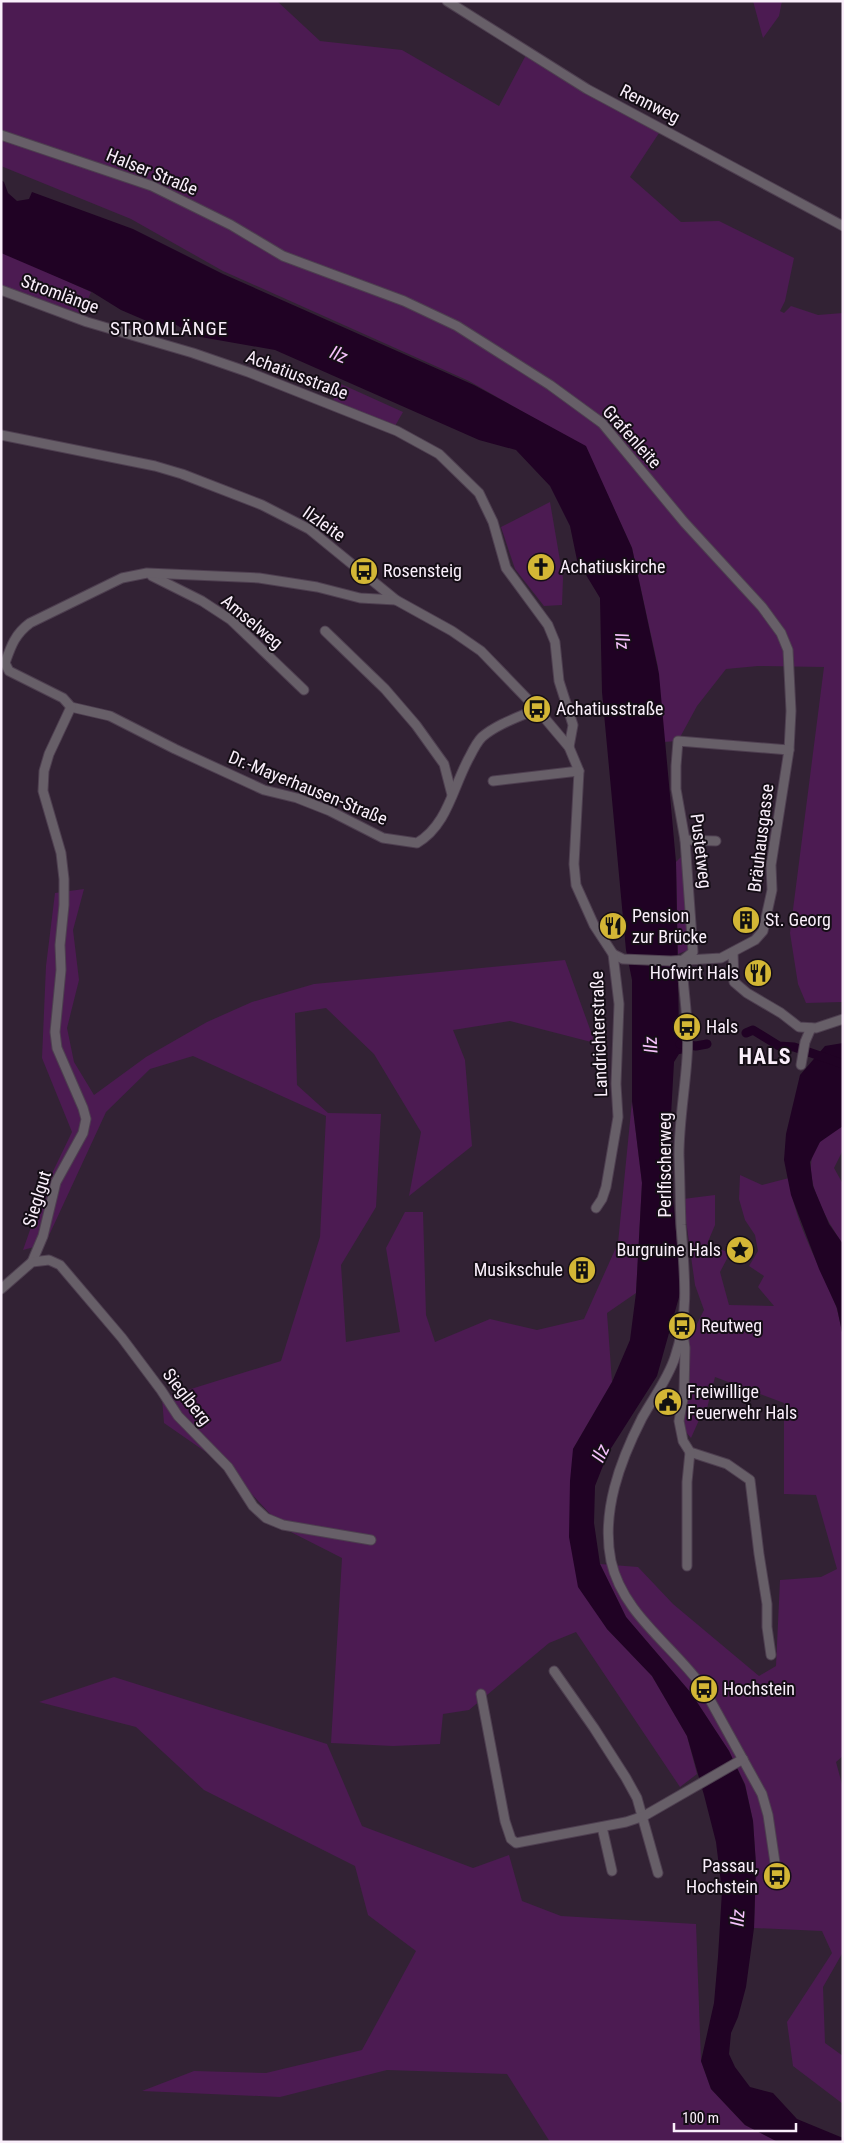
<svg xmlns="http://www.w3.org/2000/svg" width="844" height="2143" font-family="'Roboto Condensed',sans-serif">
<rect width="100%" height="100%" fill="#322234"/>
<g fill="#4c1b52">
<path d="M1,1H277L320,41L402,50L499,106L526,55L661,130L630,177L681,222L719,221L794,258L785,301L780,311L784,313L791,306L818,315L843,313V1002L806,1003L798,984L790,933L824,667L758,666L726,669L697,706L678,741L663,742L658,667L632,548L586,448L469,381L223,271L131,219L1,166Z"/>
<path d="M753,1H782L779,16L763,38Z"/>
<path d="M1,251L91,292L82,314L1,286Z"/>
<path d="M341,384L403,412L395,426L333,400Z"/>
<path d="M550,502L563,578L562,605L544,606L515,569L501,527Z"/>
<path d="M686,852L688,950L678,954L676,862Z"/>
<path d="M84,889L73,930L79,980L67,1028L74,1062L94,1095L146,1057L207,1022L252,1002L314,984L565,960L595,1043L510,1021L453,1030L465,1060L472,1146L409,1196L421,1132L374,1054L326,1008L295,1013L297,1085L328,1113L381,1114L376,1207L341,1265L346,1342L400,1332L386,1248L405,1212H423L426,1315L435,1342L490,1319L537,1330L584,1319L618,1243L632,1101L642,1183L636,1293L607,1313L612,1382L573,1449L607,1629L652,1676L687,1736L697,1774L680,1787L576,1632L549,1643L469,1710L443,1714L440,1744L393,1746L331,1743L342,1558L283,1528L226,1466L164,1423L162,1398L281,1361L320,1237L326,1116L193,1056L150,1069L106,1112L45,1244L23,1250L44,1190L72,1132L42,1058L46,966L55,893Z"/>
<path d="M843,1126V1150L834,1168L843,1184V1244C826,1219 795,1168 821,1141C826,1135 836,1131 843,1126Z"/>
<path d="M740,1175L762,1185L789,1178C794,1223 820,1265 836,1306C839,1316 841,1327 843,1337V1756L836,1762L843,1788V1952L823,1987L825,2043L843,2056V2104L793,2066L787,2022L832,1953L822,1931L754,1928L756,1865L753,1821L745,1784L729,1751L691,1693L626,1617L600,1564L638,1567L673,1604L759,1676L776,1666L780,1580L821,1577L837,1569L816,1495L784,1494V1403L715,1377L705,1416L699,1420L691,1438L681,1426L687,1386L689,1340L704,1310L695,1285L683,1199L715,1195V1225L707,1244L730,1253L720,1272L729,1305L774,1306L758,1287L764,1276L749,1266L758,1251L755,1235L745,1220L739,1199Z"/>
<path d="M114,1677L327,1744L362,1826L473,1868L509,1855L522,1901L561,1916L696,1924L701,2061L711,2089L745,2125L778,2142H550L507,2074L387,2070L280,2097L142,2091L194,2071L266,2073L362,2050L416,1951L368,1915L355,1866L204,1790L136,1727L39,1702Z"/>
</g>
<g fill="#200224">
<path d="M1,180L4,182L8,193L17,201L29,199L32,192L133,229L223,274L474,385L586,446L632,548L659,674L676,862L679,1034L686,1038V1053L679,1054L674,1062L669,1151L681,1290L657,1376L608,1453L595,1486L594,1523L600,1564L626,1617L691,1693L729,1751L745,1785L753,1821L756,1865L754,1928L746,1987L738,2017L731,2033L729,2054L735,2067L750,2087L773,2093L797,2119L843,2138V2142H778L745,2125L711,2089L701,2061L714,2003L718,1957L722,1891L716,1842L704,1795L687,1736L652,1676L607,1629L578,1587L569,1537L570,1481L573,1449L612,1382L630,1340L636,1293L642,1183L632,1101V980L626,950L602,692L600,598L577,560L570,526L550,486L516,450L479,440L275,350L195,336L173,323L156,325L121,310L92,292L1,253Z"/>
<path d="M843,1043V1126L820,1142L810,1162L813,1186L829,1224L843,1244V1337L837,1308L819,1269L791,1195L784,1160L786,1134L800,1075L825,1046Z"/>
</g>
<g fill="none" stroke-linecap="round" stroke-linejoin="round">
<g stroke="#200224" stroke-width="9">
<path d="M746,1033L753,1030L779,1046L794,1047L843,1064"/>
<path d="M680,1044L696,1046L707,1044"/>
</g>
<defs>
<g id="street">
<path d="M447,1L587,89L843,226"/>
<path d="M1,135L152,186L231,225L283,256L404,301L457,326L550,385L602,423L684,522L762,607L781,633L788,650L791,711L789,750L771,865L772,890L763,931L755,940L721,958L671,961L623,959L613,954"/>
<path d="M1,290L87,322L193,353L248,372L397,431L439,454L479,493L493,522L506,568L548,625L555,642L559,681L573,725L569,747"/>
<path d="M1,435L155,466L182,474L262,505L309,529L396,600L452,631L481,651L537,709L569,747L579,771L574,864L576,885L594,925L613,954L619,1004L616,1084L618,1117L606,1187L602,1199L596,1208"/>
<path d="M152,576L202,601L231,620L304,690"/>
<path d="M325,631L385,689L416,725L444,764L452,795"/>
<path d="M71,707L110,716L175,749L264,790L297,798L330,811L383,838L417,843C448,825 453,786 470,756C473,750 477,742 482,737C497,724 519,717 537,709"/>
<path d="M71,707L63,698L9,671L5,663C11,646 15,634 30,623L122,578L147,573L259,578L317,587L360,598L396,600"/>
<path d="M493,781L579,771"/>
<path d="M685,840L716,841"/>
<path d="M733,952L734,982L747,993L781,1013L799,1027L816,1028L843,1019"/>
<path d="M683,960L693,952L685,840L676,789V766L678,741L789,750"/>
<path d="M682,961C683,993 690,1025 687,1058C685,1090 679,1122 679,1155C680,1178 680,1202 681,1225C684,1269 690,1313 675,1357C668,1379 653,1398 642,1418C620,1461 601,1512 611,1561C623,1615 674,1646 704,1689L762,1794L768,1815L777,1876"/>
<path d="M801,1065L805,1042L811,1028"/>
<path d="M32,1262L43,1236L56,1182L83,1133L86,1119L83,1108L57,1048L55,1032L61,970L60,945L64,905V879L61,853L43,791L44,771L49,754L71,707"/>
<path d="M1,1289L32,1262L49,1260L60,1265L122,1338L161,1390L178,1416L228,1467L253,1506L266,1518L283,1525L371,1540"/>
<path d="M683,1334L685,1348L684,1393L679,1421L683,1441L690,1452L727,1464L750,1480L759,1554L767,1604V1627L771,1655"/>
<path d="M687,1566V1482L690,1452"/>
<path d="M554,1671L594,1728L626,1778L637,1798L658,1873"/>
<path d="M481,1694L505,1821L511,1839L516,1843L626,1822L644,1816L743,1759"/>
<path d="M602,1827L612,1871"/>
</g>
</defs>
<use href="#street" stroke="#4e3f50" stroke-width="11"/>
<use href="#street" stroke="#675f68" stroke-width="9"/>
</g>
<defs>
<symbol id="church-disc" viewBox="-11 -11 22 22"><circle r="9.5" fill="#d3b635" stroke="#150e16"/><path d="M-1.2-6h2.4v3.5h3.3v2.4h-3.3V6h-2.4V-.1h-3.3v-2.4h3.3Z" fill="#111"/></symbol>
<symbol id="bus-disc" viewBox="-11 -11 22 22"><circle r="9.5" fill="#d3b635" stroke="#150e16"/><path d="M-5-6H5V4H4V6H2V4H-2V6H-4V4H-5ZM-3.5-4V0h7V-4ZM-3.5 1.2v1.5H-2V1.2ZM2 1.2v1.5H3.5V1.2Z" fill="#111"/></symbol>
<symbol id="building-disc" viewBox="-11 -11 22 22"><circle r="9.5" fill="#d3b635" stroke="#150e16"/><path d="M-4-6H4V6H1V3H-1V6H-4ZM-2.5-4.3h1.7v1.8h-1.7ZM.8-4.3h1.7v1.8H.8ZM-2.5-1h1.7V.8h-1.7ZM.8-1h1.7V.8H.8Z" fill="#111"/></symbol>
<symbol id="restaurant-disc" viewBox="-11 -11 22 22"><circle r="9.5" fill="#d3b635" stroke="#150e16"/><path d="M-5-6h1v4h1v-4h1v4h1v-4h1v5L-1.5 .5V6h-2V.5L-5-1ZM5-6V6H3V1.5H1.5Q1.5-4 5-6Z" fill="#111"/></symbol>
<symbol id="sight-disc" viewBox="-11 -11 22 22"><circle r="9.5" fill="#d3b635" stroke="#150e16"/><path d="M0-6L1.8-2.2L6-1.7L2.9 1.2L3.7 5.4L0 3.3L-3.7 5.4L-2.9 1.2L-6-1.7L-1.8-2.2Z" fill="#111"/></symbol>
<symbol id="civic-disc" viewBox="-11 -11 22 22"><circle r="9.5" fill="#d3b635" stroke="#150e16"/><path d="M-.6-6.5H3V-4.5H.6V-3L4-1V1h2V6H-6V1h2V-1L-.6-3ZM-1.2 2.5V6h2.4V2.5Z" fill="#111"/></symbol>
</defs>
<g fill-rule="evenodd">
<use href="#church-disc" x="525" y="551" width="32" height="32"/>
<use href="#bus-disc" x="348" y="555" width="32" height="32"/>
<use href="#bus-disc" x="521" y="693" width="32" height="32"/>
<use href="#building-disc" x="730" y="904" width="32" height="32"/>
<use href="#restaurant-disc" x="597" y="910" width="32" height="32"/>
<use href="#restaurant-disc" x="742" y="957" width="32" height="32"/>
<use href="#bus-disc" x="671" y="1011" width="32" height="32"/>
<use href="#sight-disc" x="724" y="1234" width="32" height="32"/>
<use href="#building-disc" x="566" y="1254" width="32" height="32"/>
<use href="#bus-disc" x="666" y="1310" width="32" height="32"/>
<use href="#civic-disc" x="652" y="1386" width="32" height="32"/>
<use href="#bus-disc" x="688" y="1673" width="32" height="32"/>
<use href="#bus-disc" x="761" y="1860" width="32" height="32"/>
</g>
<g text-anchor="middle" stroke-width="4" stroke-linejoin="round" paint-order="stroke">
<g font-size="18" fill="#faeffb" stroke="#150e16">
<text transform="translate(650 104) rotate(27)" y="6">Rennweg</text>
<text transform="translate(152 172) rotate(22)" y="6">Halser Straße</text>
<text transform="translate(60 294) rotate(20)" y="6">Stromlänge</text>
<text transform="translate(297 375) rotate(21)" y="6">Achatiusstraße</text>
<text transform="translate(632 437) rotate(48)" y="6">Grafenleite</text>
<text transform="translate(324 524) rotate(35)" y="6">Ilzleite</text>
<text transform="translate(252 622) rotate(40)" y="6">Amselweg</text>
<text transform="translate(308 788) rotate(22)" y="6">Dr.-Mayerhausen-Straße</text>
<text transform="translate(761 838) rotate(-83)" y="6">Bräuhausgasse</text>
<text transform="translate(701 851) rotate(83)" y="6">Pustetweg</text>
<text transform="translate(599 1034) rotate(-92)" y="6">Landrichterstraße</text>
<text transform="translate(665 1165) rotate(-90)" y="6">Perlfischerweg</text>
<text transform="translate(37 1199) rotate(-73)" y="6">Sieglgut</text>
<text transform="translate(187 1397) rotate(52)" y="6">Sieglberg</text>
</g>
<g font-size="18" fill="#faeffb" stroke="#150e16" text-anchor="start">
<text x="560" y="573">Achatiuskirche</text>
<text x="383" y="577">Rosensteig</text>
<text x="556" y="715">Achatiusstraße</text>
<text x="632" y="922">Pension<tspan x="632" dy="21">zur Brücke</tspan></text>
<text x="765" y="926">St. Georg</text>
<text x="739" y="979" text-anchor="end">Hofwirt Hals</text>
<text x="706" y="1033">Hals</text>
<text x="721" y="1256" text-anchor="end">Burgruine Hals</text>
<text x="563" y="1276" text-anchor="end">Musikschule</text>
<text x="701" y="1332">Reutweg</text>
<text x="687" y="1398">Freiwillige<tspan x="687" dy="21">Feuerwehr Hals</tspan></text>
<text x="723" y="1695">Hochstein</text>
<text x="758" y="1872" text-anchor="end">Passau,<tspan x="758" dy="21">Hochstein</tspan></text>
</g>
<g font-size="19" letter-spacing="1" fill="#faeffb" stroke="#150e16">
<text x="169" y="335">STROMLÄNGE</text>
</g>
<g font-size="19" font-style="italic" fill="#f7c3fd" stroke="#150e16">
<text transform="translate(339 354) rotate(22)" y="7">Ilz</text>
<text transform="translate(623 641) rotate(83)" y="7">Ilz</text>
<text transform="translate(650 1045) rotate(-93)" y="7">Ilz</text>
<text transform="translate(600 1453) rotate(-65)" y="7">Ilz</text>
<text transform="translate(737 1918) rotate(-86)" y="7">Ilz</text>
</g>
<g font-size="22" font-weight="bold" letter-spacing="1" fill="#faeffb" stroke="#150e16">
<text x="765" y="1064">HALS</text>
</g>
</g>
<rect width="844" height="2143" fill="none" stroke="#faeffb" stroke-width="5"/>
<path d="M674 2123v8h122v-8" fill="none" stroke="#faeffb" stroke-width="2.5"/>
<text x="682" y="2123" font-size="15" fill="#faeffb" stroke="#150e16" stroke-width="4" paint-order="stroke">100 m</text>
</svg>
